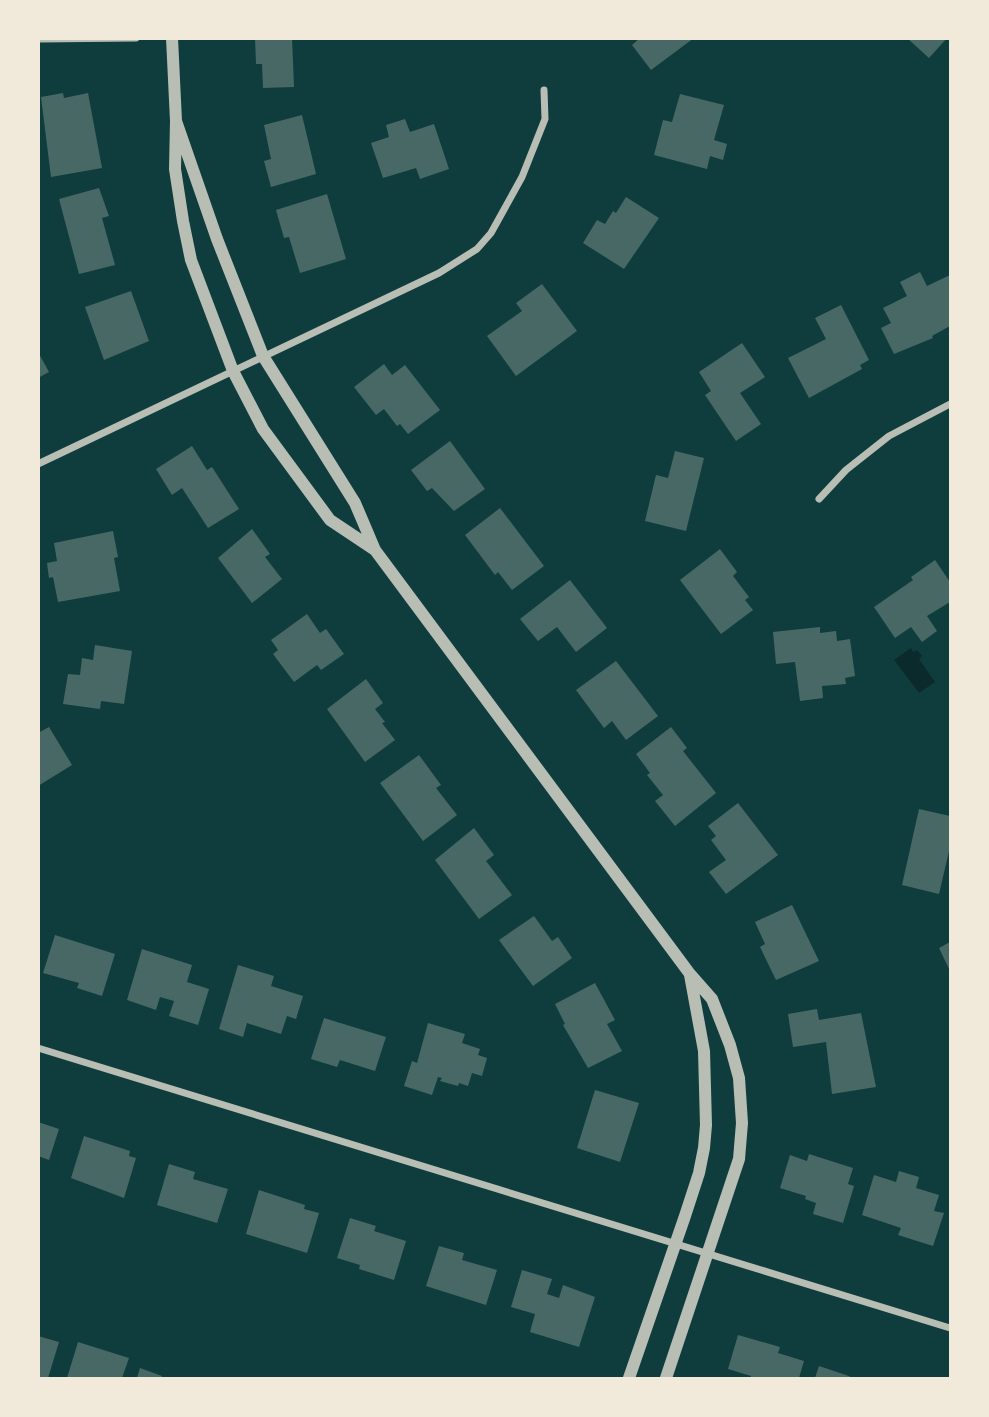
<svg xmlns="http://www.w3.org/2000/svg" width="989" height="1417" font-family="Signika,sans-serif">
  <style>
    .water { fill: #0a2a2b }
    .building { fill: #486865 }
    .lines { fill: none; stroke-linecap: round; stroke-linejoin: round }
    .minor { stroke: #b8beb3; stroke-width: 7 }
    .tertiary { stroke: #b8beb3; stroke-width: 12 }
  </style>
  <rect width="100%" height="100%" fill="#0f3d3e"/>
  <path class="water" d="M911 648 913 652 917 650 922 656 919 659 935 682 919 693 894 660Z"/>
  <path class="building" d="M255 38H292L294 87 263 88 262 64H256Z
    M640 38H694L651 70 632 45Z
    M907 38H947L929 58Z
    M63 93 64 98 88 93 102 168 51 177 41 97Z
    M680 94 724 105 714 140 727 144 723 160 710 156 707 169 654 155 663 120 672 122Z
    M302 115 316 174 271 187 264 161 271 159 264 125Z
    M405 119 410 132 434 124 449 169 420 179 416 168 383 178 371 143 389 137 386 125Z
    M99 188 109 216 102 218 115 265 79 274 59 199Z
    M327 194 346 259 300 273 289 237 284 238 276 210Z
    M626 197 659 218 624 269 583 243 597 220 605 224 613 211 616 213Z
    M920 272 927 286 950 275V326L932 336 933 338 894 354 881 328 891 323 883 308 907 296 900 282Z
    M542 284 577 331 516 376 487 336 522 311 516 303Z
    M131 291 149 341 104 360 85 307Z
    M841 305 869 360 860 365 862 369 809 398 788 358 826 339 815 318Z
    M742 343 765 377 740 393 761 424 736 441 705 395 711 391 699 372Z
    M38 352 49 372 38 378Z
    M384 364 392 375 405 365 440 410 408 434 400 424 397 426 384 409 376 415 354 387Z
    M450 441 485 489 454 511 432 488 427 491 411 470Z
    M192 446 207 470 212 467 239 509 208 528 182 488 172 495 156 469Z
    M675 451 704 458 686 531 645 521 656 475 668 478Z
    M500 508 544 566 512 590 498 572 495 575 465 535Z
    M252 529 270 554 265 557 282 579 252 603 218 558Z
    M113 531 118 557 114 558 120 591 58 602 53 577 49 578 47 563 57 561 54 543Z
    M720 549 737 572 733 576 749 597 745 600 753 610 721 634 680 580Z
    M935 560 950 582V602L927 616 937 631 922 642 911 627 895 638 874 607 913 580 911 577Z
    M570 580 607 628 576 652 557 627 538 641 520 619Z
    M307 614 320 633 326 629 344 654 321 670 317 665 294 682 273 654 278 650 271 640Z
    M820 627V633L836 631 837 641 850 639 855 676 845 678 846 684 822 686 823 698 800 701 795 662 776 664 773 632Z
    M95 645 132 651 124 704 101 701 100 709 63 704 68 674 80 675 82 658 93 660Z
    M616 661 658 716 626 740 612 721 604 728 576 690Z
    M366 679 383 703 375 709 385 722 382 723 395 740 365 762 327 709Z
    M49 727 72 765 38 786V733Z
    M671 727 687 748 683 751 716 793 675 826 655 801 663 795 647 775 650 773 636 754Z
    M419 755 441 785 436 788 457 815 423 841 380 783Z
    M738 803 778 855 726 894 709 872 726 860 711 840 716 836 708 826Z
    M919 809 950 816V847L939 894 902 885Z
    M474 828 494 855 486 861 512 895 479 919 435 860Z
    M792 905 819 961 776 980 760 947 765 944 755 922Z
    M534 916 552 941 558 937 572 958 533 986 499 940Z
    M55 935 115 954 102 996 77 988 79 983 43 973Z
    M950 942V971L939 948Z
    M142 949 192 965 187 982 209 989 198 1025 169 1016 174 1001 160 997 156 1010 127 1000Z
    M238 965 274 976 271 986 303 996 296 1019 287 1016 281 1034 247 1023 243 1037 219 1029Z
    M595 983 615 1020 607 1024 622 1051 588 1068 563 1025 565 1024 555 1004Z
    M817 1009 819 1020 861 1013 876 1087 832 1094 826 1042 793 1047 788 1014Z
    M324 1018 386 1037 375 1071 340 1060 337 1067 311 1059Z
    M428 1023 465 1034 462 1043 480 1049 478 1055 487 1058 482 1076 472 1073 468 1086 459 1083 458 1086 440 1081 442 1078 438 1077 432 1095 404 1086 412 1061 417 1063Z
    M595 1090 639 1103 620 1162 577 1148Z
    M38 1122 59 1129 49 1160 38 1156Z
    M84 1136 130 1151 129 1156 136 1158 124 1198 71 1178Z
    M809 1154 853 1168 848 1184 854 1186 843 1223 813 1214 816 1203 805 1199 806 1196 780 1188 790 1155 807 1161Z
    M169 1164 195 1172 193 1179 228 1189 217 1223 157 1205Z
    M899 1171 919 1177 916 1188 939 1195 934 1211 944 1213 933 1246 898 1235 901 1228 862 1215 874 1175 896 1182Z
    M259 1190 305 1205 304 1209 319 1213 307 1253 246 1234Z
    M350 1218 376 1226 374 1231 406 1241 394 1280 359 1269 360 1265 337 1258Z
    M439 1246 464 1253 462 1260 497 1270 486 1305 426 1286Z
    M522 1270 552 1279 547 1294 559 1298 563 1285 595 1297 579 1347 530 1332 535 1314 511 1307Z
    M738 1335 780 1347 778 1353 804 1361 799 1378H751V1376L728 1369Z
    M38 1336 59 1342 48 1378H38Z
    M78 1342 129 1358 122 1378H67Z
    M819 1366 846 1375 853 1378H815Z
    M140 1368 162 1376 161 1378H137Z"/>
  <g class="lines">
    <path class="minor" d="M38 39 136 38
      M38 464 439 273 477 249 491 233 522 177 545 119 544 90
      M819 499 846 470 889 436 950 404
      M38 1048 950 1328"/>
    <path class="tertiary" d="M172 38 176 121 175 169 183 221 191 260 233 371 263 429 330 520 375 550
      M176 121 217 239 263 356 355 503 375 550 690 974 712 999 730 1045 739 1078 742 1123 739 1159 666 1378
      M629 1378 685 1216 699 1173 704 1148 706 1125 704 1051 690 975"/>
  </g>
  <rect width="989" height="1417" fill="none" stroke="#f1e9da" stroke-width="80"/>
</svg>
